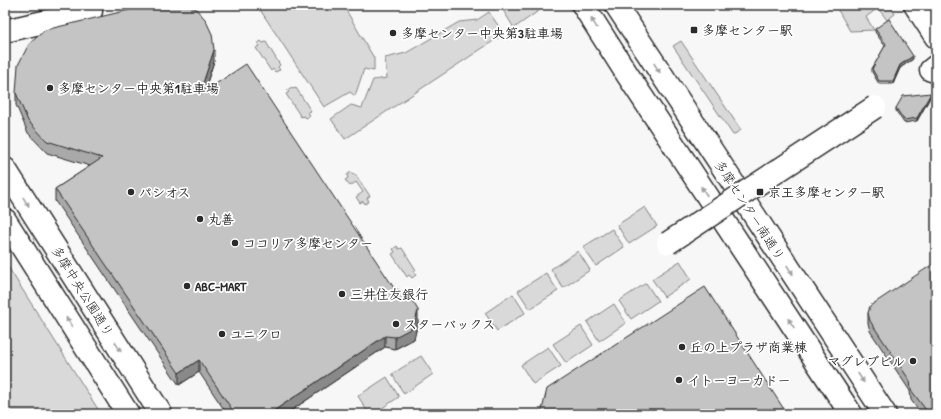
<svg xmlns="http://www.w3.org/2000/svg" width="941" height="419" font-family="'Patrick Hand','Klee One',sans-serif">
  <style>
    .green { fill: #d9d9d9; stroke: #828282 }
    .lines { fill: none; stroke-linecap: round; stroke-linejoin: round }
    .street-casing { stroke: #2b2b2b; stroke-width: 25 }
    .secondary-casing { stroke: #2b2b2b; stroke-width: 25 }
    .street { stroke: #fff; stroke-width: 22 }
    .secondary { stroke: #fff; stroke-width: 22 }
    .street-bridge-casing { stroke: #2b2b2b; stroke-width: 25; stroke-linecap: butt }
    .street-bridge { stroke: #fff; stroke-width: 22 }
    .wall { fill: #a9a9a9; stroke: #2b2b2b }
    .shaded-wall { fill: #898989; stroke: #2b2b2b }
    .building { fill: #c4c4c4; stroke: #2b2b2b }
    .oneway { fill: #a0a0a0 }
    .poi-dot { fill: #2b2b2b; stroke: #fff; stroke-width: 1.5 }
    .labels { text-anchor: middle; stroke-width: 3.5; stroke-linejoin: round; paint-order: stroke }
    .poi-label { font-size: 13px; font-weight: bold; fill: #2b2b2b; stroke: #fff; text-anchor: start }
    .street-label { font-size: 13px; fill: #2b2b2b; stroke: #fff }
  </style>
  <rect width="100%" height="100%" fill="#f7f7f7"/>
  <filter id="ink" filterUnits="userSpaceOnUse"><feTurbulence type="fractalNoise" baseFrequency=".025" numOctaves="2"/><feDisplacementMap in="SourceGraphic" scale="8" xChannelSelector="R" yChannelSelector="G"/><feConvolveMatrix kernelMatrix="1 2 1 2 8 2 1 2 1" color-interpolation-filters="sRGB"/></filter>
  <g filter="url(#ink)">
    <path class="green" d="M257 5H343L374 58V71L364 69 355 96 350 92 324 107Z
      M500 5H547L514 28Z
      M835 5H889L895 14 887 20 878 8 866 17 874 30 850 31Z
      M489 12 504 34 345 139 331 119 351 105 362 108 373 80 387 78 385 58 406 53 459 22 477 20Z
      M261 41 263 43 266 42 280 65 278 67 280 70 275 72 273 69 271 71 256 48 259 46 257 44Z
      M681 41 741 130 733 135 673 46Z
      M292 87 293 89 296 88 311 111 308 112 310 116 306 118 304 116 301 117 286 94 289 92 287 90Z
      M351 172 353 175 355 174 370 196 367 198 369 201 365 204 363 201 360 203 356 197 363 192 356 182 350 186 345 180 348 178 347 175Z
      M645 207 657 226 629 244 617 225Z
      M612 229 624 247 596 266 583 247Z
      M397 246 399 249 402 248 416 270 414 272 416 275 412 278 409 275 407 277 392 254 395 252 393 249Z
      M578 251 590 270 563 288 551 269Z
      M680 261 691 279 664 297 652 279Z
      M5 262 101 414H5Z
      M546 273 558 291 530 309 518 291Z
      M646 283 658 301 631 319 619 301Z
      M513 294 525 313 497 331 485 313Z
      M614 304 626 323 599 341 587 322Z
      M581 326 593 345 566 363 553 344Z
      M548 347 561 366 533 384 521 365Z
      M421 356 433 374 404 394 392 374Z
      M387 377 399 397 373 414H369L358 396Z"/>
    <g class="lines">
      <defs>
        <path id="street" d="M5 31 91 11
          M931 70 936 66"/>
        <path id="secondary" d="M583 5 627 74 851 414
          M616 5 885 414
          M915 5 936 37
          M5 169 161 414
          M5 220 128 414"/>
      </defs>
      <use href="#street" class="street-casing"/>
      <use href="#secondary" class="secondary-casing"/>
      <use href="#street" class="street"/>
      <use href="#secondary" class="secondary"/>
      <defs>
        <path id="street-bridge" d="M668 243 875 107"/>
      </defs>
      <use href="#street-bridge" class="street-bridge-casing"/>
      <use href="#street-bridge" class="street-bridge"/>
    </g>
    <path class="wall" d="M875 29 913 59 900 68 893 84H879L872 72V69L885 46 875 32Z
      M214 61 204 92 394 288 418 322 414 339 395 349 385 347 286 414H227L199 372 179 385 55 201V189L90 166 47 153 28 133 16 105V93Z
      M931 96 917 121 904 123 896 111V108Z
      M868 313 936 414H921L911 400 910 391 870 331 868 323Z"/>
    <path class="shaded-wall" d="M214 50V61L199 107V95Z
      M913 56V59L900 68 893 84V81L900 65Z
      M931 93V96L917 121V118Z
      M418 310V322L414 339 395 349V337Z
      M385 336V347L286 414H269Z
      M199 360V372L179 385V373Z"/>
    <path class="building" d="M150 5H186L195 8 205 19 212 34 214 50 199 95 246 64 394 288 408 294 418 310 414 327 395 337 385 336 269 414H235L199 360 179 373 55 189 102 158 47 141 28 121 16 93 18 65 29 44 45 30Z
      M889 19 913 56 900 65 893 81H879L872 69 886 44 875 29Z
      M931 93 917 118 904 120 896 108 903 96Z
      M936 262V414H929L911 390 910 381 870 321 868 313 870 306Z
      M705 287 787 414H541L547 389Z"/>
    <defs><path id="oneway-solid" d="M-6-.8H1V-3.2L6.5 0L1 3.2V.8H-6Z"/></defs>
    <g class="oneway">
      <use href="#oneway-solid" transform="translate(594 23) rotate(-122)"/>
      <use href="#oneway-solid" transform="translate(657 68) rotate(57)"/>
      <use href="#oneway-solid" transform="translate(704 191) rotate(-123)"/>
      <use href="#oneway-solid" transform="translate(26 202) rotate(58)"/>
      <use href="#oneway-solid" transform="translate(790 270) rotate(57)"/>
      <use href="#oneway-solid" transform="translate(69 322) rotate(-122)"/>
      <use href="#oneway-solid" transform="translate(791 323) rotate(-123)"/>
      <use href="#oneway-solid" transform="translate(118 347) rotate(58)"/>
      <use href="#oneway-solid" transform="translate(861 378) rotate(57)"/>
    </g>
  </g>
  <g class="poi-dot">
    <rect x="690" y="26" width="8" height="8" rx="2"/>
    <circle cx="393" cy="33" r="4"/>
    <circle cx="50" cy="88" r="4"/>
    <circle cx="131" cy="192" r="4"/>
    <rect x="756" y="188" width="8" height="8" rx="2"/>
    <circle cx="200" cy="219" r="4"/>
    <circle cx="235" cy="243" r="4"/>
    <circle cx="187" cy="286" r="4"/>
    <circle cx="342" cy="294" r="4"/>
    <circle cx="396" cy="324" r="4"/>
    <circle cx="222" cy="334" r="4"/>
    <circle cx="682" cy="347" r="4"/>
    <circle cx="913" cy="361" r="4"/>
    <circle cx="679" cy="380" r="4"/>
  </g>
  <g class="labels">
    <g class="poi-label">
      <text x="702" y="35">多摩センター駅</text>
      <text x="401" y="38">多摩センター中央第3駐車場</text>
      <text x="58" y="93">多摩センター中央第1駐車場</text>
      <text x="139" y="197">パシオス</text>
      <text x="768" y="197">京王多摩センター駅</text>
      <text x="208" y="224">丸善</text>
      <text x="243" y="248">ココリア多摩センター</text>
      <text x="195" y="291">ABC-MART</text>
      <text x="350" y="299">三井住友銀行</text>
      <text x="404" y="329">スターバックス</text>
      <text x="230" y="339">ユニクロ</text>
      <text x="690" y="352">丘の上プラザ商業棟</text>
      <text x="905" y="366" text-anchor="end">マグレブビル</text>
      <text x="687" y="385">イトーヨーカドー</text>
    </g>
    <g class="street-label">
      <text transform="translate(750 210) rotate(57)" y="5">多摩センター南通り</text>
      <text transform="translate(83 291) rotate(58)" y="5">多摩中央公園通り</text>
    </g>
  </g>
  <rect width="941" height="419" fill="none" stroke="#fff" stroke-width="20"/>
  <rect x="10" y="10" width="921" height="399" fill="none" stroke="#2b2b2b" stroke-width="1.5" filter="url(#ink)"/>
</svg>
